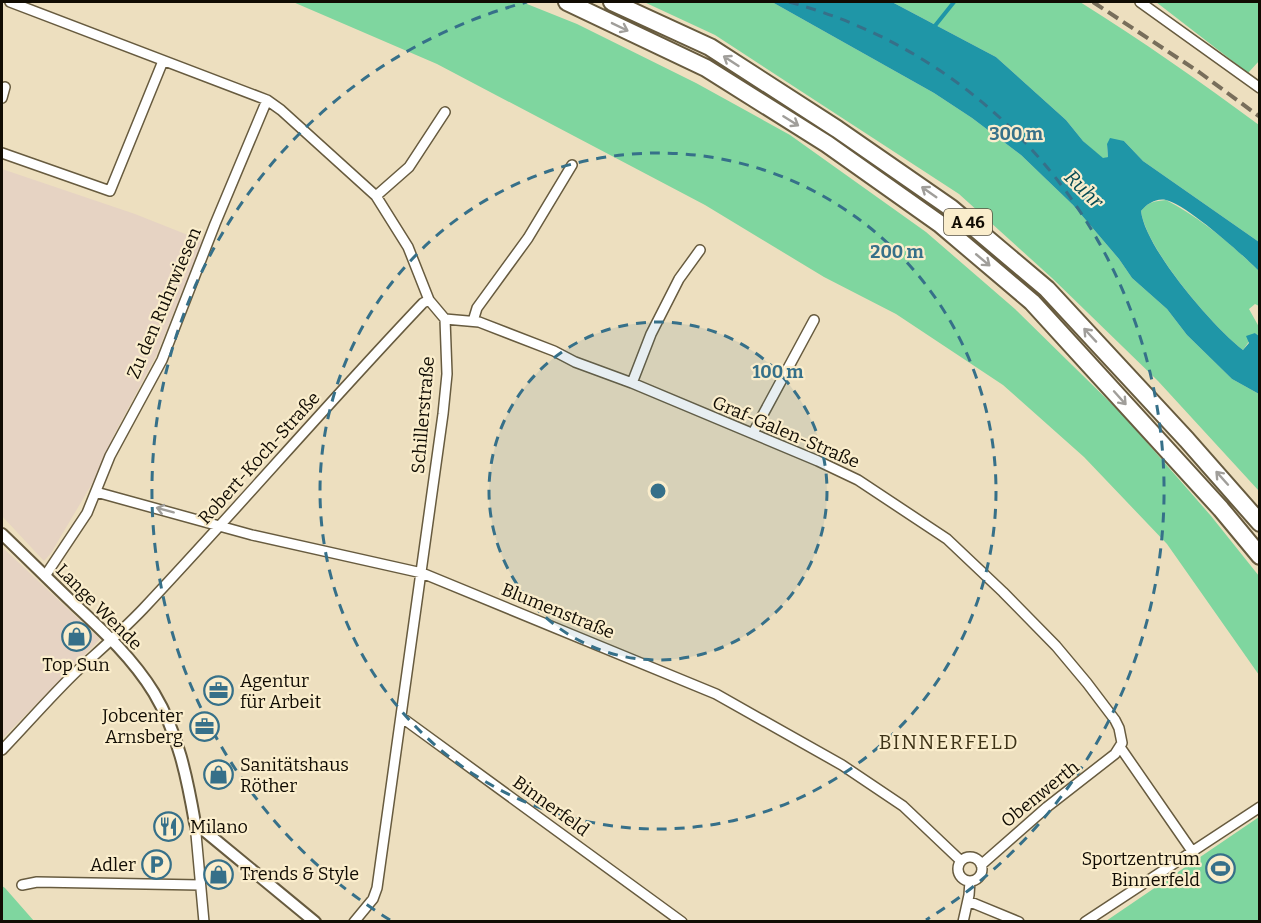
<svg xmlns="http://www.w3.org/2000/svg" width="1261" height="923" font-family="Bitter,serif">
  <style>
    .commercial { fill: #e6d3c3 }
    .green { fill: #7fd69f }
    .water { fill: #1f96a7 }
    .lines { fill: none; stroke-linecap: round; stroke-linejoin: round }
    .stream { stroke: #1f96a7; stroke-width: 4 }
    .minor-casing { stroke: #675b3f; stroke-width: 12 }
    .tertiary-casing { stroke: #675b3f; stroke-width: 14 }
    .motorway-casing { stroke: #675b3f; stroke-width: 20 }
    .minor { stroke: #fff; stroke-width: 9 }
    .tertiary { stroke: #fff; stroke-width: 10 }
    .motorway { stroke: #fff; stroke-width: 16 }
    .rail { stroke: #786e5b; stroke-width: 4; stroke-dasharray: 12 6; stroke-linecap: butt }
    .oneway { stroke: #a09e9a }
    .ring { fill: none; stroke: #367089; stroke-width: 3; stroke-dasharray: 10 8 }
    .labels { text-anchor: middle; stroke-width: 4.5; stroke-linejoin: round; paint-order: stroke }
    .shield { fill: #faedcc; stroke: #57503f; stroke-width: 1.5 }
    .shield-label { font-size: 16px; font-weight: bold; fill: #110c03 }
    .street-label { font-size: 18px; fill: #110c03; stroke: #faedcc }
    .poi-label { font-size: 18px; fill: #110c03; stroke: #faedcc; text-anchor: start }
    .water-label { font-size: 20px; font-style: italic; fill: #064a53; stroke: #faedcc }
    .neighbourhood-label { font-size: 20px; letter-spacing: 1.5px; fill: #3e3317; stroke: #faedcc }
    .centre { fill: #367089; stroke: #faedcc; stroke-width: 3 }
    .ring-label { font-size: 18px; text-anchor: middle; font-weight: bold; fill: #367089; stroke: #faedcc; stroke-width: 4.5; stroke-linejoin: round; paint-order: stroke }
  </style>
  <rect width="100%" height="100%" fill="#eddfbf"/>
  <path class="commercial" d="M2 169 135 214 203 241 156 356 114 435 93 482 51 553 44 561 2 516Z
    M2 547 100 639 2 739Z"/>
  <path class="green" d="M293 2H522L577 24 696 83 790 135 926 232 1015 309 1123 415 1211 516 1259 576V675L1167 544 1084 457 1003 385 896 314 824 277 705 205 437 64Z
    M644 2H772L934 93 972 118 1021 155 1073 205 1119 259 1132 278 1167 309 1187 335 1232 379 1259 394V491L1158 381 1052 278 959 194 715 35Z
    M892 2H1080C1141 40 1201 82 1259 125V242L1143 161 1124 141 1107 144 1108 157 1103 159 1083 141 1066 120 996 57Z
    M1156 2H1259V61L1248 73Z
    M1166 200C1201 218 1231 244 1259 271V306L1255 304 1249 309 1259 327V336L1255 333 1243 350C1213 327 1146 249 1141 211 1148 202 1155 201 1166 200Z
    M1259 817V921H1106Z
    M2 886 5 888 34 921H2Z"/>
  <path class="water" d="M772 2H892L996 57 1066 120 1083 141 1103 158 1108 157 1107 144 1110 138 1124 141 1143 161 1259 242V271C1243 255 1186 204 1166 200 1156 198 1147 204 1141 211 1145 248 1213 327 1243 350L1249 343 1246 336 1255 333 1259 336V394L1232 379 1187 335 1167 309 1132 278 1119 259 1073 205 1021 155 972 118 934 93Z"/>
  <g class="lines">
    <path class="stream" d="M934 27 954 2"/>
    <defs>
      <path id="minor" d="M10 2 267 100 281 110 376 196 408 247 429 300 445 319 447 374 443 414 377 888 373 899 354 922
        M1140 2 1260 88
        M2 98 5 87
        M2 153 110 191 163 61
        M376 196 409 167 445 112
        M445 319 479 322 554 351 575 362 632 383 818 461 858 480 947 539 1003 592 1056 646 1087 683 1115 720 1119 728 1122 743 1115 754 1047 807 981 865
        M473 321 477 308 528 238 572 165
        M632 383 651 334 679 279 700 250
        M753 433 814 320
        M96 492 252 535 422 573 716 694 842 765 903 806 961 861
        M45 576 87 513 110 456 162 360 215 224 267 100
        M401 717 682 922
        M1120 747 1192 851
        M2 750C27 724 51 696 77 671 100 650 122 631 143 609 238 508 328 403 423 303L429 300
        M195 823 204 922
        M958 869a12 12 0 1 1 24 0a12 12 0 1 1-24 0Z
        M22 885 37 882 200 885
        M968 901 1019 922
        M963 922 969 895 970 881
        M1085 922 1260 807"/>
      <path id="tertiary" d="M2 534C25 556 48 579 71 601 101 629 132 657 154 693 178 733 187 777 195 823L315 922"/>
      <path id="motorway" d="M567 2 706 68 827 144 940 224 1032 302 1221 509 1260 556
        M612 2 710 47 837 129 951 208 1047 289 1187 440 1260 523"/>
    </defs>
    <use href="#minor" class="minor-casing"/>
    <use href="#tertiary" class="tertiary-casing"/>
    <use href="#motorway" class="motorway-casing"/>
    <use href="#minor" class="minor"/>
    <use href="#tertiary" class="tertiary"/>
    <use href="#motorway" class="motorway"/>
    <path class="rail" d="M1093 2 1199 72 1260 117"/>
  </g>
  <defs><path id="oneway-shaft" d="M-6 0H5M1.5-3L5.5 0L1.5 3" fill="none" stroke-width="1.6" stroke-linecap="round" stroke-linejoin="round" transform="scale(1.5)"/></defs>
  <g class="oneway">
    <use href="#oneway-shaft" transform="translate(620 27) rotate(26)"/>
    <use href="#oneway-shaft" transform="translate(731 61) rotate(-147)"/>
    <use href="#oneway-shaft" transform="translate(791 121) rotate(32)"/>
    <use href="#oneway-shaft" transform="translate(929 192) rotate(-145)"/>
    <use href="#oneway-shaft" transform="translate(983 260) rotate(40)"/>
    <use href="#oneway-shaft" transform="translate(1090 335) rotate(-133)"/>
    <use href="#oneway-shaft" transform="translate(1120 398) rotate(48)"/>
    <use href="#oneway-shaft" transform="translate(1222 478) rotate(-132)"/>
    <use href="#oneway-shaft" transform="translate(165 510) rotate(-165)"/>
  </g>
  <circle cx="658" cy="491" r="169" fill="#367089" fill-opacity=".12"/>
  <g class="ring">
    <circle cx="658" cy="491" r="169"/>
    <circle cx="658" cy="491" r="338"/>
    <path d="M390 920A506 506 0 0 1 527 2M789 2A506 506 0 0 1 926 920"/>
  </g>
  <defs>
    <symbol id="shop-ring" viewBox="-11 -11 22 22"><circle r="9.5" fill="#faedcc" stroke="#367089" stroke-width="1.5"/><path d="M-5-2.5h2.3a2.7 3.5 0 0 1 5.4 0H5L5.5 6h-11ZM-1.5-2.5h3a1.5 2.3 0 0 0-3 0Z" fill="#367089"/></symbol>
    <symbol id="office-ring" viewBox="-11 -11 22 22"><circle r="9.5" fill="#faedcc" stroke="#367089" stroke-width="1.5"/><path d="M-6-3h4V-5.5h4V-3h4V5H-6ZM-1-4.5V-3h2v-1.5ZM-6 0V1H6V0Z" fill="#367089"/></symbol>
    <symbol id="restaurant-ring" viewBox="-11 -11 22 22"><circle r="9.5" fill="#faedcc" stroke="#367089" stroke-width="1.5"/><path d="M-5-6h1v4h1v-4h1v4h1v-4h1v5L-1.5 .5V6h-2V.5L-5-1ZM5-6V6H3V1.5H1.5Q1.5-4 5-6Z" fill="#367089"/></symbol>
    <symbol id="parking-ring" viewBox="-11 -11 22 22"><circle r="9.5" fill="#faedcc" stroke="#367089" stroke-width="1.5"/><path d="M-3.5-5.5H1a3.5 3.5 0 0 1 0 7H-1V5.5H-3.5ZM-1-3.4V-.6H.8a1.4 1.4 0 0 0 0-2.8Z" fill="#367089"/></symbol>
    <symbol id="stadium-ring" viewBox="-11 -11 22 22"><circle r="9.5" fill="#faedcc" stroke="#367089" stroke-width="1.5"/><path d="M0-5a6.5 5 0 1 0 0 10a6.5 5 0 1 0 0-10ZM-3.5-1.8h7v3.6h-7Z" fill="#367089"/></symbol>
  </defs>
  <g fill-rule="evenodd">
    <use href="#shop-ring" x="60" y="620" width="33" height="33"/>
    <use href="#office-ring" x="202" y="674" width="33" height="33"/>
    <use href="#office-ring" x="188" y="710" width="33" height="33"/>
    <use href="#shop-ring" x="202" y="758" width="33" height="33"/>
    <use href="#restaurant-ring" x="152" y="810" width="33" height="33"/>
    <use href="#parking-ring" x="140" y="848" width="33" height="33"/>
    <use href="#stadium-ring" x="1204" y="852" width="33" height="33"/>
    <use href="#shop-ring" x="202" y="858" width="33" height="33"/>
  </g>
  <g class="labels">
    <rect class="shield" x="944" y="209" width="48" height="26" rx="4.5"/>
    <g class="shield-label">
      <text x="968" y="228">A 46</text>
    </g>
    <g class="street-label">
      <text transform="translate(164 303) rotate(-67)" y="6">Zu den Ruhrwiesen</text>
      <text transform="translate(423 415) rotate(-85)" y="6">Schillerstraße</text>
      <text transform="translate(786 432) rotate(23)" y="6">Graf-Galen-Straße</text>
      <text transform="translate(259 458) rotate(-48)" y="6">Robert-Koch-Straße</text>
      <text transform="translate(99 607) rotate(45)" y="6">Lange Wende</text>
      <text transform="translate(558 611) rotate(22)" y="6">Blumenstraße</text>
      <text transform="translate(1040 794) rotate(-39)" y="6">Obenwerth</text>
      <text transform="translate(551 806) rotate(36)" y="6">Binnerfeld</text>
    </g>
    <g class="poi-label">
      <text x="76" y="671" text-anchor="middle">Top Sun</text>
      <text x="240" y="687">Agentur<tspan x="240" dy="21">für Arbeit</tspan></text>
      <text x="183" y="722" text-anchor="end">Jobcenter<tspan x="183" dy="21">Arnsberg</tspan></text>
      <text x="240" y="771">Sanitätshaus<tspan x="240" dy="21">Röther</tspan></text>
      <text x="190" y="833">Milano</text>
      <text x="1200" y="865" text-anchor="end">Sportzentrum<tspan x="1200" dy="21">Binnerfeld</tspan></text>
      <text x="136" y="871" text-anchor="end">Adler</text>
      <text x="240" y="880">Trends &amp; Style</text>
    </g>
    <g class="water-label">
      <text transform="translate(1084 189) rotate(44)" y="7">Ruhr</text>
    </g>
    <g class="neighbourhood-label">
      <text x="949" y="749">BINNERFELD</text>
    </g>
  </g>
  <circle cx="658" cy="491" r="9" class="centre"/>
  <g class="ring-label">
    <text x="1016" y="140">300 m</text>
    <text x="897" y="258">200 m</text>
    <text x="778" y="378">100 m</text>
  </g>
  <rect width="1261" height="923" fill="none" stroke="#110c03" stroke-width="6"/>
</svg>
